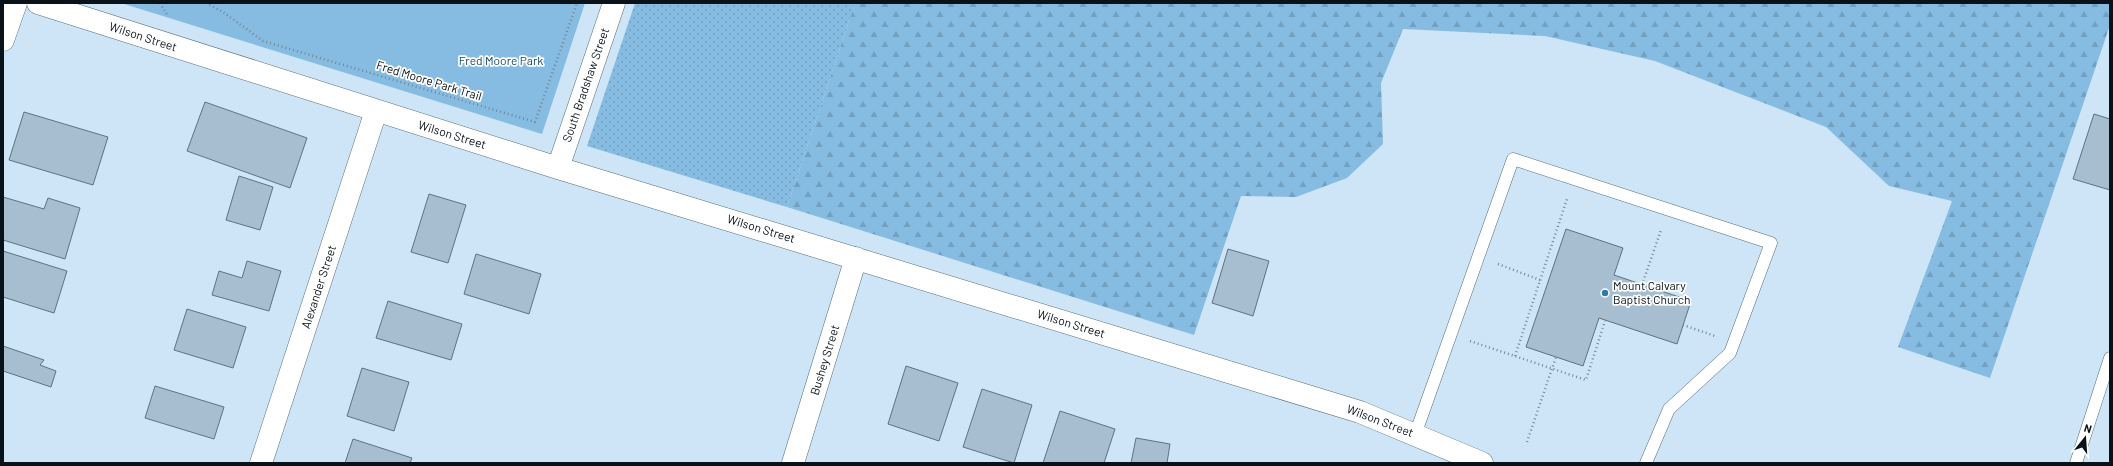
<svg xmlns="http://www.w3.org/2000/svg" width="2113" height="466" font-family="Barlow,sans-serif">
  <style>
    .grass { fill: url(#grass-dots) }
    .forest { fill: url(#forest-firs) }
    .park { fill: #86bbe2 }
    .building { fill: #a7bed0; stroke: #5d7382 }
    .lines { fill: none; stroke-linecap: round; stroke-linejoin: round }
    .service-casing { stroke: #586d7d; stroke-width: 13 }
    .minor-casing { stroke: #586d7d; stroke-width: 23 }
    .path { stroke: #768794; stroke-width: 2.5; stroke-dasharray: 1 3; stroke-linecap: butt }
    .service { stroke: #fff; stroke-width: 12 }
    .minor { stroke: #fff; stroke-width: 22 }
    .poi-dot { fill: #2b7aac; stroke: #fff; stroke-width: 1.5 }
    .labels { text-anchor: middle; stroke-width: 3.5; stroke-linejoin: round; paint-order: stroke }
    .street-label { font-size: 12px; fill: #091218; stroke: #fff }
    .park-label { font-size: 12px; fill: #134767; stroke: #fff }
    .poi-label { font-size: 12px; fill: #091218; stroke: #fff; text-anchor: start }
  </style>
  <defs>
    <pattern id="grass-dots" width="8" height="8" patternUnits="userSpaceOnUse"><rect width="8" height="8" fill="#86bbe2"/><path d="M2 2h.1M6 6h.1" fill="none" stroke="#72a0c1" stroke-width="1.8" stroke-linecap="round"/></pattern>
    <pattern id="forest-firs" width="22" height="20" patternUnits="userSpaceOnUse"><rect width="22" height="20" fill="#86bbe2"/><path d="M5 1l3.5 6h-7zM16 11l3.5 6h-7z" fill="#72a0c1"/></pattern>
  </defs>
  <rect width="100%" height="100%" fill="#cde5f7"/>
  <path class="grass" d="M635 3H855L787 207 587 146Z"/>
  <path class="forest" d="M855 3H2110V25L1990 378 1898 347 1952 201 1889 186 1826 127 1655 61 1545 36 1403 29 1381 83 1383 144 1347 178 1296 197 1241 196 1194 335 787 207Z"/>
  <path class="park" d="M121 3H585L542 134Z"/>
  <path class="building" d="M205 102 307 138 290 188 187 151Z
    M24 112 108 137 93 185 9 160Z
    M2094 114 2110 119V190L2073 179Z
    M239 176 273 187 260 230 226 220Z
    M429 194 466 205 448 263 411 252Z
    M3 197 44 209 48 198 80 208 65 259 3 240Z
    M1566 229 1623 248 1614 275 1691 301 1677 344 1599 318 1583 366 1526 347Z
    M1228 249 1269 261 1253 316 1212 303Z
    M3 251 67 271 54 313 3 297Z
    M476 254 541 274 529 314 464 294Z
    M247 261 281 271 269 311 212 295 219 271 242 278Z
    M388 301 462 324 451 360 376 338Z
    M187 309 246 327 233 368 174 350Z
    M3 346 44 360 40 365 56 371 51 387 3 371Z
    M906 366 958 383 939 441 888 424Z
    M362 368 409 382 394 431 347 416Z
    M155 386 224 407 214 439 145 418Z
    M982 389 1032 405 1014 463 963 447Z
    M1060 411 1115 429 1104 463H1043Z
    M1136 438 1170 444 1167 463H1131Z
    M353 439 412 458 410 463H345Z"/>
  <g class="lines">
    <defs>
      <path id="service" d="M1415 435 1513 159 1771 243 1730 353 1669 409 1646 463
        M2076 463 2110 358"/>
      <path id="minor" d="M38 3 558 168 1360 412 1482 463
        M3 40 16 3
        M558 168 614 3
        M261 463 376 111
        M793 463 856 258"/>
    </defs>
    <use href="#service" class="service-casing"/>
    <use href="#minor" class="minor-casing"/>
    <path class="path" d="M160 3 168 16
      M206 3 223 12 263 41 535 122 577 3
      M1498 264 1540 280
      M1642 285 1661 230
      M1683 325 1715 336
      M1470 341 1586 380 1605 321
      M1515 356 1567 199
      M1527 442 1556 357"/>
    <use href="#service" class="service"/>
    <use href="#minor" class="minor"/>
  </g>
  <circle class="poi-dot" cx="1605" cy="293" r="4"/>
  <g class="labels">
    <g class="street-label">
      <text transform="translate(143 37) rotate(18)" y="4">Wilson Street</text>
      <text transform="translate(429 81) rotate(17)" y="4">Fred Moore Park Trail</text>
      <text transform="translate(586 85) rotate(-71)" y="4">South Bradshaw Street</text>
      <text transform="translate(452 135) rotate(17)" y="4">Wilson Street</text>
      <text transform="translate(761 229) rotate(17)" y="4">Wilson Street</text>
      <text transform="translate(319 287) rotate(-72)" y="4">Alexander Street</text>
      <text transform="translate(1071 324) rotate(17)" y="4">Wilson Street</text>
      <text transform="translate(825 360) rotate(-73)" y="4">Bushey Street</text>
      <text transform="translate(1380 421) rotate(21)" y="4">Wilson Street</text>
    </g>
    <g class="park-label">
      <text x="501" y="65">Fred Moore Park</text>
    </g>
    <g class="poi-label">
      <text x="1613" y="290">Mount Calvary<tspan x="1613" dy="14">Baptist Church</tspan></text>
    </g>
  </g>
  <rect width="2113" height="466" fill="none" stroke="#091218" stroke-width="8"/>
  <g transform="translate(2085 438) rotate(17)" stroke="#ffffff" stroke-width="3" paint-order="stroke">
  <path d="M0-3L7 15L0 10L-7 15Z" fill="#091218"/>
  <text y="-6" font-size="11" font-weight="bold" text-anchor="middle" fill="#091218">N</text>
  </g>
</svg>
